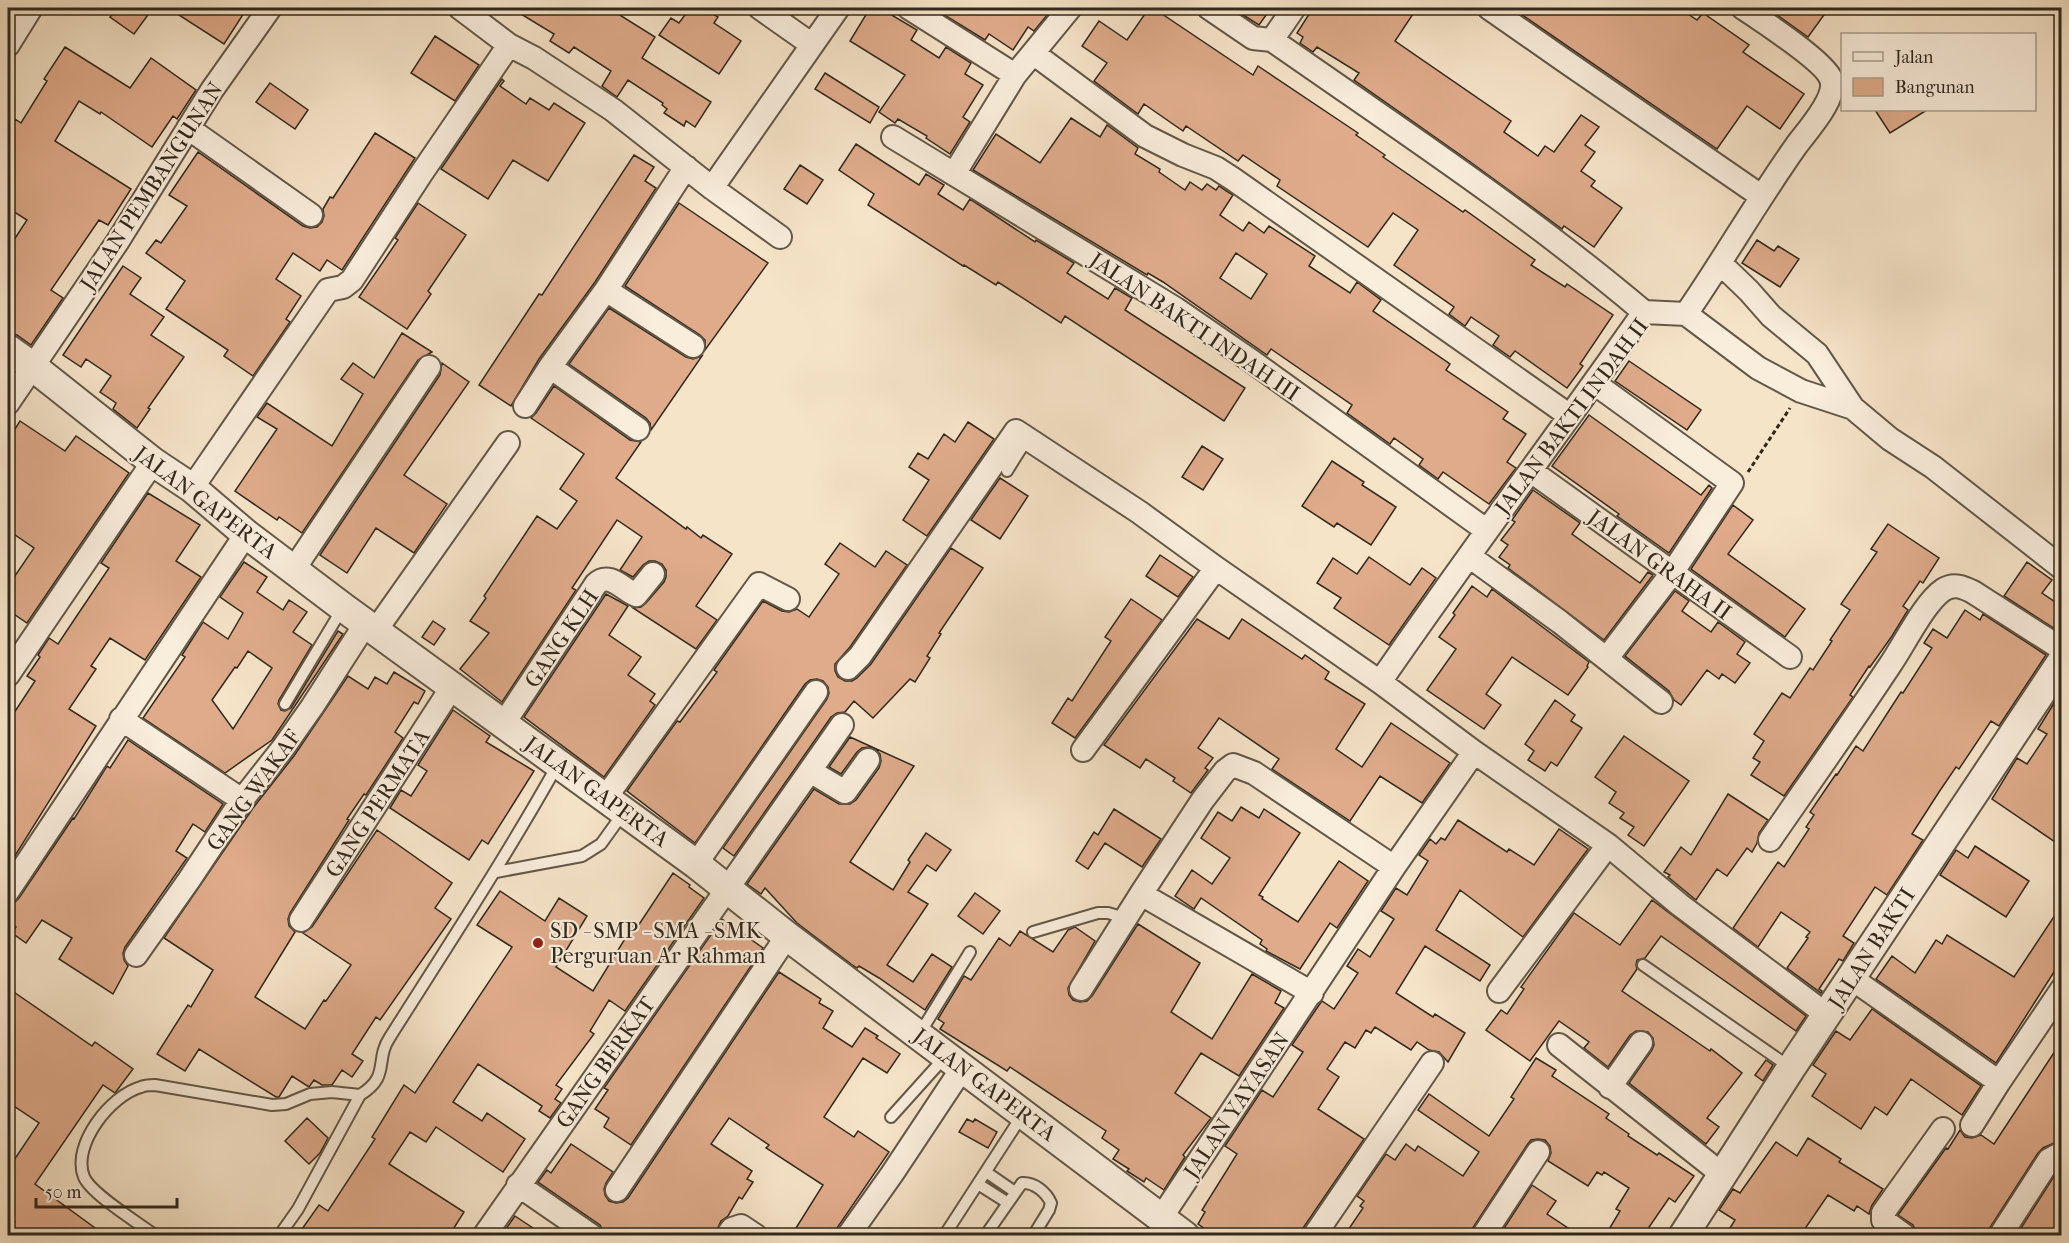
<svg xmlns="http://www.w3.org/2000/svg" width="2069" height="1243" font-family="'IM FELL French Canon',serif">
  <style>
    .building { fill: #dfab8b; stroke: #30281c; stroke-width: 1.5; fill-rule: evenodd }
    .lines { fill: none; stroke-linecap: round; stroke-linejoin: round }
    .service-casing { stroke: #625747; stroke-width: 14 }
    .minor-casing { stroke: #625747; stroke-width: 26 }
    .tertiary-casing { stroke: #625747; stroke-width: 32 }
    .path { stroke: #30281c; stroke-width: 3; stroke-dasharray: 4.5 3; stroke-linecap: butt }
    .service { stroke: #f9eddc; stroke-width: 10 }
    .minor { stroke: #f9eddc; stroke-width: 22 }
    .tertiary { stroke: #f9eddc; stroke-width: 28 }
    .poi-dot { fill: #8f2418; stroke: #f9eddc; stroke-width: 2 }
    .labels { text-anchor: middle; stroke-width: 4.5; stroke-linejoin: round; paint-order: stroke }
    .street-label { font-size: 22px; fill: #30281c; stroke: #f9eddc }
    .poi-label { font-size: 22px; fill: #30281c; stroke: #f9eddc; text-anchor: start }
  </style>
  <rect width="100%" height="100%" fill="#f6e4c9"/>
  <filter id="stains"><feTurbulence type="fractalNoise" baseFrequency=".00333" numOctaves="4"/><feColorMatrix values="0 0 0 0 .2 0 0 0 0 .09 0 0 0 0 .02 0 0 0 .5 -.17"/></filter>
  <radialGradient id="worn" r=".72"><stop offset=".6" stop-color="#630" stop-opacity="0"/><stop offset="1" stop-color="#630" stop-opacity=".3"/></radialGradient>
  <path class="building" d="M118 8H153L134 34 110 17Z
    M168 8H236L244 13 224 44Z
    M511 8H618L615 12 655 37 642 58 711 102 695 127 686 121 684 126 664 113 667 109 662 105 663 103 628 80 617 97 602 86 611 71 574 47 569 53 550 41 554 34Z
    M690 8H703L718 17 714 23 741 41 719 74 659 35 671 18 679 23Z
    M870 8H880L917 30 911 40 939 58 946 47 971 63 965 74 983 85 963 117 970 122 950 154 926 138 927 136 898 119 895 123 879 112 905 75 850 41Z
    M933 8H1053L1034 31 1028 27 1013 50 989 34 985 40Z
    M1149 8H1153L1253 75 1258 66 1358 133 1356 135 1385 155 1383 157 1463 212 1465 210 1535 260 1531 265 1565 287 1567 284 1613 315 1580 364 1583 366 1567 388 1515 351 1510 357 1493 345 1499 336 1471 317 1465 326 1449 314 1454 307 1394 265 1418 230 1393 213 1368 247 1277 186 1280 180 1243 155 1238 161 1186 126 1183 131 1144 104 1138 114 1094 81 1107 63 1082 46 1099 21 1127 40Z
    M1232 8H1271L1259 25Z
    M1313 8H1417L1395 41 1511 121 1504 132 1538 156 1545 146 1554 152 1581 115 1599 127 1585 145 1595 152 1581 171 1595 181 1591 186 1622 208 1594 247 1564 226 1562 229 1469 161 1354 80 1359 73 1317 47 1313 52 1300 43 1303 37 1297 33Z
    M1512 8H1679L1697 20 1703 13 1749 45 1743 52 1804 94 1780 129 1747 106 1717 149Z
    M1767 8H1829L1808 37Z
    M435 36 479 65 455 101 411 73Z
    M65 47 130 88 151 58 196 90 177 119 173 116 152 147 101 112 100 114 79 101 55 141 131 189 108 225 99 220 51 290 63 298 31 345 17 335 8 333V249L27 220 8 208V131L15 119 21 123 47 81 44 79Z
    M825 73 879 107 870 123 815 89Z
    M502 79 504 81 500 86 526 104 530 98 549 110 554 103 585 123 548 181 513 160 488 199 441 169Z
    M270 83 308 110 295 129 256 102Z
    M1875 110H1927L1890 133Z
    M1071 118 1100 137 1107 125 1138 148 1135 154 1160 169 1159 172 1185 190 1190 182 1202 190 1207 184 1216 190 1219 186 1225 190 1233 195 1220 215 1243 231 1249 222 1264 233 1269 226 1315 256 1309 266 1350 293 1357 282 1381 300 1373 311 1450 364 1446 370 1508 412 1503 419 1526 434 1507 462 1516 468 1489 504 1443 472 1438 479 1419 465 1423 459 1394 438 1390 444 1347 413 1352 405 1271 349 1267 355 1163 282 1148 273 1147 275 973 170 996 134 1040 163ZM1236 253 1267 274 1251 299 1220 278Z
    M375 133 415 158 342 270 327 260 320 271 293 253 276 279 301 296 286 319 290 322 253 376 224 356 228 350 166 309 185 281 146 253 156 240 161 243 187 206 169 195 198 152 303 226 310 228 317 227 322 222 324 216 323 209 330 197 333 198Z
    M856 144 919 185 926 174 944 185 938 194 963 210 970 199 1035 242 1036 240 1074 263 1067 273 1108 299 1115 288 1132 298 1125 310 1245 388 1224 421 1065 316 1061 323 998 282 996 285 964 265 963 266 868 205 874 194 839 170Z
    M634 155 654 167 645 181 656 188 595 282 539 359 511 406 479 385 539 294 542 295Z
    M800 165 823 180 807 204 784 189Z
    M418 203 466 235 428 291 431 294 407 329 359 297 398 240 395 238Z
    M679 203 768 263 705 350V340L700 335 625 286Z
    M1757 240 1774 251 1778 246 1799 259 1780 287 1742 263Z
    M123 266 141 278 130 294 164 317 151 335 184 357 148 408 150 409 137 428 113 409 116 403 100 392 111 376 86 359 81 367 63 355Z
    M609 308 686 357 693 359 702 356 651 430 650 423 646 418 569 364Z
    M402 333 432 352 418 360 302 533 279 517 277 520 235 491 277 429 257 417 267 403 332 446 363 394 341 379 353 363 374 378Z
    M1629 361 1701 410 1687 430 1615 381Z
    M442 363 469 382 404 475 447 504 414 553 376 528 347 573 320 555 440 375Z
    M554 386 630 440 641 442 616 478 686 529 687 527 701 538 703 535 732 554 696 606 717 620 696 649 633 608 641 607 646 603 664 582 666 577V570L662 564 655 561H649L643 565 633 577 620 570 642 537 617 520 572 588 576 590 502 702 460 669 489 633 470 621 486 598 484 596 537 516 557 529 577 501 560 489 584 454 531 418 536 413Z
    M1589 415 1701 495 1709 485 1712 488 1669 553 1617 516 1619 514 1552 466Z
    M20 421 65 451 76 436 129 473 27 623 8 610V586L34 548 8 530V440Z
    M968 422 994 439 927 536 903 520 929 480 909 467 918 453 928 459 944 434 955 442Z
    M1202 446 1223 459 1203 490 1182 477Z
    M1332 461 1364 482 1362 485 1396 507 1371 545 1337 523 1334 527 1302 506Z
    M1000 478 1028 496 1000 539 971 520Z
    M1533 490 1580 523 1572 534 1640 583 1648 572 1653 575 1604 640 1508 568 1510 565 1499 557 1508 545 1501 540 1515 522 1512 520Z
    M148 493 200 525 176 561 201 577 145 660 110 638 91 666 96 669 69 709 96 726 8 867V722L35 681 27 676 40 657 38 655 49 638 58 644 76 617 109 568 101 563Z
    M1733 505 1753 520 1728 554 1805 609 1785 637 1691 569Z
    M1888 524 1939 558 1923 583 1920 581 1903 606 1908 610 1892 636 1870 667 1869 666 1850 695 1853 697 1784 796 1751 775 1760 762 1753 758 1764 741 1754 734 1782 693 1790 698 1810 668 1813 670 1832 641 1830 640 1850 610 1841 604 1877 552 1871 549Z
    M840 543 875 567 886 551 907 565 850 647 835 664V671L838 677 845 681H852L857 678 871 664 951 548 983 568 939 633 941 634 927 656 930 658 915 682 910 679 873 718 854 701 845 712 837 713 831 717 734 856 723 848 827 699 829 693 828 687 823 681 817 679 810 680 805 684 695 843 627 791 677 721 680 722 717 672 714 670 763 601 782 611 789 612 797 609 809 617 839 574 825 564Z
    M1160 555 1193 577 1178 597 1146 576Z
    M1369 557 1410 585 1422 568 1436 578 1389 645 1334 608 1341 598 1317 583 1333 558 1357 574Z
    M244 562 267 577 257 592 283 610 289 600 307 612 293 632 312 645 279 700 278 704 281 710 285 711 291 708 338 631 343 634 272 740 225 773 143 718 185 657 182 655 203 622 228 639 243 613 220 597ZM248 651 272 668 233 729 212 700 235 667 237 668Z
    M2027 562 2052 580 2042 593 2061 606V633L2004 596Z
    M1472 586 1487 597 1492 589 1589 662 1587 666 1588 667 1568 695 1512 657 1486 694 1501 705 1484 729 1427 690 1456 649 1439 637 1455 615 1453 613Z
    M1675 591 1689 601 1682 611 1711 632 1718 622 1745 642 1737 654 1750 663 1735 683 1722 674 1719 679 1707 670 1681 705 1674 700 1669 691 1625 656Z
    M606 594 628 606 609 635 641 657 628 675 655 694 650 701 655 705 604 777 524 717Z
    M1131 599 1162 620 1075 738 1052 723 1068 698 1072 701 1111 641 1105 637Z
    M1965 610 1980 620 1983 614 2046 655 1999 726 1991 721 1959 769 1956 767 1939 792 1912 834 1923 840 1887 895 1875 887 1843 936 1854 943 1843 961 1839 959 1819 989 1822 991 1821 993 1787 968 1808 938 1806 937 1810 932 1781 912 1758 947 1733 928 1778 862 1784 867 1809 829 1806 827 1814 815 1810 812 1836 774 1837 775 1856 746 1863 751 1901 692 1903 693 1932 648 1924 643 1933 629 1947 638Z
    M1197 619 1229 639 1242 619 1302 659 1305 655 1329 672 1325 679 1365 704 1336 749 1362 767 1391 723 1450 763 1422 803 1380 776 1350 821 1272 769 1279 759 1219 718 1198 748 1213 758 1205 768 1208 770 1191 793 1173 781 1175 778 1146 759 1140 768 1104 745Z
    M433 621 445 629 434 645 422 637Z
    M394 672 425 691 418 704 414 702 395 732 403 738 366 795 364 794 347 819 349 820 290 913 288 919 289 926 295 932 255 997 305 1029 324 1000 326 1001 351 965 303 933 312 927 377 830 452 883 435 908 451 919 380 1020 376 1017 352 1054 363 1061 352 1077 342 1070 332 1085H322L314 1080 309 1087 292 1076 279 1097H276L199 1049 185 1071 157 1054 188 1005 191 1007 213 970 164 938 253 808 294 756 348 676 368 689 375 677 387 684Z
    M2061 692V846L1992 799 2017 758 2027 764 2047 734 2038 729Z
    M1555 700 1575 715 1571 721 1582 728 1557 766 1551 762 1545 771 1528 760 1534 751 1525 744Z
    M453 710 490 736 486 742 534 771 488 844 482 840 469 860 390 808 401 790 411 796 427 771 418 765Z
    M1624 736 1689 781 1644 846 1628 835 1634 827 1620 818 1624 813 1609 803 1616 792 1595 777Z
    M850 737 914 766 850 862 893 890 910 862 908 860 926 833 951 850 936 871 927 865 908 892 928 904 887 965 913 982 932 954 952 967 925 1010 879 978 859 966 857 968 851 964 797 923 765 888 761 894 747 884 814 789 839 804H850L856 800 879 768 881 761 880 754 875 749 869 747 862 748 857 752 841 774 829 767Z
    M128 740 223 804 205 832 193 824 176 851 187 858 125 947 123 953 124 960 128 966 113 994 59 959 72 938 42 920 26 943 12 933 16 927 8 922V904L14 903 19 898 73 818 74 819 107 766 110 768Z
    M1728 794 1768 820 1759 833 1757 843 1752 852 1747 848 1727 876 1717 869 1696 900 1668 877 1670 875 1664 872 1681 847 1691 855Z
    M1241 807 1259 818 1264 809 1300 833 1259 895 1263 897 1262 899 1298 922 1339 861 1368 881 1337 928 1330 923 1300 969 1266 951 1267 949 1260 944 1262 940 1201 898 1194 909 1175 896 1192 870 1212 884 1230 858 1201 838 1218 812 1232 821Z
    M1114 809 1161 839 1142 867 1105 843 1088 869 1076 861 1094 832 1098 835Z
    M1458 820 1507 852 1509 849 1534 865 1559 829 1588 849 1523 937 1460 890 1436 930 1490 965 1480 981 1425 946 1396 993 1433 1017 1435 1014 1465 1033 1448 1062 1439 1052 1429 1050 1417 1042 1411 1050 1375 1027 1371 1033 1366 1030 1355 1048 1345 1042 1327 1069 1339 1077 1318 1109 1364 1139 1303 1228 1301 1236H1215L1198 1224 1205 1212 1202 1210 1237 1154 1225 1146 1262 1090 1273 1097 1303 1052 1292 1045 1319 1005 1322 1001 1334 1009 1358 973 1347 966 1358 949 1370 957 1394 919 1381 911 1396 888 1407 895 1428 861 1419 855 1430 839 1436 844 1441 838 1445 840Z
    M1975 846 2029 881 2006 917 1940 875 1956 850 1968 858Z
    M673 873 690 885 689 887 704 898 625 1011 609 1000 590 1031 594 1034 556 1085 562 1089 555 1099 561 1103 550 1118 539 1111 542 1106 478 1064 453 1102 482 1121 487 1113 525 1139 503 1172 436 1127 426 1142 410 1132 389 1164 464 1212 449 1236H297L319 1205 328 1211 375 1139 372 1137 404 1085 415 1093 512 947 477 925 500 891 545 921 559 898 587 916 556 967 593 991 634 924 638 926Z
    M975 893 1000 911 983 934 958 916Z
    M1652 900 1806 1016 1796 1031 1661 936 1645 958 1637 960 1636 965 1637 969 1622 991 1710 1051 1711 1049 1742 1073 1707 1118 1719 1127 1706 1144 1629 1083 1652 1050 1654 1045 1653 1038 1648 1032 1636 1031 1630 1035 1608 1067 1584 1048 1589 1042 1559 1021 1530 1061 1486 1030 1501 1010 1507 1014 1524 989 1521 987 1574 913 1620 945Z
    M2061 906V961L1996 1063 1876 979 1892 956 1915 973 1936 940 1942 944 1947 935 2014 977Z
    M722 919 763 948 631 1145 604 1127 609 1118 595 1109 608 1090 604 1088Z
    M1138 924 1200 963 1171 1012 1212 1039 1252 974 1281 991 1275 1003 1284 1008 1239 1076 1201 1053 1175 1093 1211 1118 1183 1155 1185 1157 1164 1190 1146 1178 1144 1182 1127 1171 1129 1169 1113 1159 1119 1150 1102 1138 1106 1131 1010 1067 1007 1071 940 1029 944 1023 938 1019 964 976 971 980 999 938 1010 946 1020 931 1053 952 1068 930 1075 927 1095 941 1068 988 1069 995 1073 1000 1080 1002 1087 1001 1092 996Z
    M779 972 821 999 819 1003 833 1011 823 1028 852 1047 865 1028 878 1036 876 1038 900 1054 887 1073 863 1058 824 1117 854 1137 858 1131 889 1152 837 1228 835 1236H791L823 1185 766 1148 769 1145 729 1118 711 1144 752 1171 747 1179 753 1182 742 1199 739 1197 728 1216 721 1221 714 1236H606L600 1225 538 1182 547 1170 551 1173 571 1144 613 1172 606 1183 604 1189 605 1195 609 1201 616 1203 623 1202 628 1198Z
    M8 988 92 1046 95 1042 133 1069 115 1093 103 1085 35 1184 106 1236H8L15 1222 8 1217V1169L39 1123 8 1102Z
    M1872 1009 1981 1086 1962 1115 1911 1079 1887 1115 1875 1107 1861 1129 1812 1096 1826 1074 1813 1065 1836 1031 1850 1040Z
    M2061 1042V1140L2043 1148 2038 1153 1989 1229 1987 1236H1918L1913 1225 1898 1215 1946 1148 1948 1149 1960 1130 1965 1137 1972 1138 1981 1135 1994 1144Z
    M1536 1058 1556 1070 1552 1076 1609 1114 1606 1118 1629 1134 1628 1136 1657 1155 1659 1153 1694 1176 1675 1202 1669 1198 1643 1236H1605L1620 1211 1616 1209 1629 1188 1604 1172 1602 1175 1597 1172 1588 1186 1548 1161 1551 1153 1550 1146 1545 1140 1538 1139 1531 1140 1527 1145 1472 1229 1470 1236H1344L1363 1208 1360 1206 1364 1201 1357 1196 1386 1154 1395 1160 1406 1144 1415 1151 1418 1146 1463 1176 1479 1152 1418 1110 1429 1094 1489 1136 1514 1099 1511 1097Z
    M1766 1060 1773 1065 1763 1081 1755 1075Z
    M307 1118 328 1138 320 1153 309 1164 285 1141Z
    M967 1119 973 1122 975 1119 997 1132 988 1148 959 1132Z
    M1808 1138 1841 1159 1839 1162 1883 1189 1872 1205 1869 1214 1857 1206 1854 1211 1828 1195 1800 1236H1725L1735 1220 1719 1210 1733 1189 1740 1193 1776 1142 1797 1156Z
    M2061 1169V1236H2016L2058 1170Z
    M1532 1185 1556 1201 1547 1214 1580 1236H1499Z
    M515 1216 545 1236H501Z"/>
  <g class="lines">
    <defs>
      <path id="service" d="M1007 471 1027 439
        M285 704 342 609
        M496 872 582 856 601 844 624 812
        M1033 932 1098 913H1108L1125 918
        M1643 965 1791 1068
        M920 1033 970 952
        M891 1117 945 1057
        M986 1172 1015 1192
        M978 1184 1008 1203 985 1236
        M1008 1203 1022 1183C1034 1182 1046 1192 1051 1203L1049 1210 1033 1236
        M156 1236C140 1224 91 1194 84 1177 71 1145 111 1095 141 1087 145 1085 151 1085 155 1085L272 1105 286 1104 310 1094 332 1092 360 1095
        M279 1236 298 1209 360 1095C391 1076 374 1061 390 1037 447 947 506 857 558 764
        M944 1236 1023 1114"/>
      <path id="minor" d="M460 8 509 45 534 58 613 110 712 188 780 237
        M760 8 811 44
        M909 8 1015 75
        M1209 8 1253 38 1272 40C1398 128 1527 213 1644 312
        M1489 8 1562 59 1761 196
        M1272 40 1294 8
        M8 45 31 8
        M1033 53 1145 136 1183 155 1216 168 1233 179 1570 416
        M188 128 311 215
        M893 137 1176 309 1253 362 1486 530
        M954 174 1015 75 1070 8
        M712 188 838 8
        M1721 264 1749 291 1771 316 1817 354 1853 408
        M606 290 693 346
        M1644 312 1686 314
        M1686 314 1758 368 1801 391 1853 408 1890 439 1933 467 2062 568
        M1686 314C1724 259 1757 201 1796 146 1806 132 1838 98 1831 79 1825 62 1761 20 1743 8
        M550 367 638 429
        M1594 383 1732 483 1672 573 1607 658
        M8 403 118 241 212 90 270 8
        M525 406 550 367 606 290 686 167
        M1531 471 1790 657
        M192 488 328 290 343 287 352 280 421 174 509 45
        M1469 556 1560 622 1661 702
        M294 569 429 367
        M376 630 508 443
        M848 668 860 656 1016 431 1139 512 1216 568 1380 682 1474 752 1608 845 1680 905 1827 1015
        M8 675 153 462
        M1380 682C1466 557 1557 436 1644 312
        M121 719 242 800
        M504 723 596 584C610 571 623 590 636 595L653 574
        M1083 750 1216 568
        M810 771 845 792 868 760
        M606 797 759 584 788 599
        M1770 840C1810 782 1851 724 1890 665 1904 645 1924 603 1943 590 1954 583 1963 587 1973 592L2062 649
        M696 864 816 692
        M8 891 246 534
        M301 920 452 687
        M136 955 189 880 242 800 283 748 312 707 366 623
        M1851 978 1999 1082 2062 989
        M1081 989 1141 894
        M1499 991 1608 845
        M1312 993 1141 894 1202 801 1225 771 1233 765 1254 773 1394 867
        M1559 1045 1723 1175
        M1610 1087 1641 1043
        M1972 1125 1999 1082
        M518 1185 592 1236
        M617 1190 787 936
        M1161 1218 1394 867 1474 752
        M484 1236 842 725
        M727 1236 732 1229 741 1226 756 1236
        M848 1236 892 1174 963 1067
        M1314 1236 1432 1063
        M1483 1236 1538 1152
        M1905 1236 1883 1220V1213L1943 1129
        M2000 1236 2049 1160 2062 1153"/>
      <path id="tertiary" d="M8 349 32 366 153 462 192 488 246 534 344 608 696 864 787 936 1185 1236
        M1683 1236 1791 1068 2062 661"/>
    </defs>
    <use href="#service" class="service-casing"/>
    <use href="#minor" class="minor-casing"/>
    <use href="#tertiary" class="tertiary-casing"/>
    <path class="path" d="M1748 472 1790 408"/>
    <use href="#service" class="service"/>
    <use href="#minor" class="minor"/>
    <use href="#tertiary" class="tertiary"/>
  </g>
  <circle class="poi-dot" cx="538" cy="943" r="6"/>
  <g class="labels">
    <g class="street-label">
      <text transform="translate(151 186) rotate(-57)" y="8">JALAN PEMBANGUNAN</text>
      <text transform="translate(1195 326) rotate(34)" y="8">JALAN BAKTI INDAH III</text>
      <text transform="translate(1571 416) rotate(-53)" y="8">JALAN BAKTI INDAH II</text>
      <text transform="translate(206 502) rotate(37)" y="8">JALAN GAPERTA</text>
      <text transform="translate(1660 564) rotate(36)" y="8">JALAN GRAHA II</text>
      <text transform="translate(561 638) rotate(-56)" y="8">GANG KLH</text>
      <text transform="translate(253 790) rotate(-54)" y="8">GANG WAKAF</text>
      <text transform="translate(597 791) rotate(36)" y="8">JALAN GAPERTA</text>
      <text transform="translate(377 803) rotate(-57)" y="8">GANG PERMATA</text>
      <text transform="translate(1871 948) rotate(-57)" y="8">JALAN BAKTI</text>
      <text transform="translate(605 1062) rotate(-55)" y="8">GANG BERKAT</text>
      <text transform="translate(985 1084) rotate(37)" y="8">JALAN GAPERTA</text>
      <text transform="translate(1236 1105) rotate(-56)" y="8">JALAN YAYASAN</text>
    </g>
    <g class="poi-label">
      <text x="550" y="938">SD - SMP - SMA - SMK<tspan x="550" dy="25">Perguruan Ar Rahman</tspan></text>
    </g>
  </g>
  <rect width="2069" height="1243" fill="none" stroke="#f6e4c9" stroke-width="30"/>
  <rect x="9" y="9" width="2051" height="1225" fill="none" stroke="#30281c" stroke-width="3"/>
  <rect x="15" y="15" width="2039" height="1213" fill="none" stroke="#30281c" stroke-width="1.5"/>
  <rect x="1841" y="33" width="195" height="78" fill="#f9eddc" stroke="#a99e8f" stroke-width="1.5"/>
  <rect x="1853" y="52" width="30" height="9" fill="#f9eddc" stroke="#a99e8f" stroke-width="1.5"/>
  <text x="1895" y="63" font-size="18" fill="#30281c">Jalan</text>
  <rect x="1853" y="78" width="30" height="18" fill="#dfab8b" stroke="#a99e8f" stroke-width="1.5"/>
  <text x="1895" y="93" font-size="18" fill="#30281c">Bangunan</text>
  <path d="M36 1198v9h141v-9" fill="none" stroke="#30281c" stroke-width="3"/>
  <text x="45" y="1198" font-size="18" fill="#30281c" stroke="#f9eddc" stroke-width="4.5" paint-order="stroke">50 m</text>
  <rect width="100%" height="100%" filter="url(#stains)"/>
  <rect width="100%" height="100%" fill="url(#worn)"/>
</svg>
